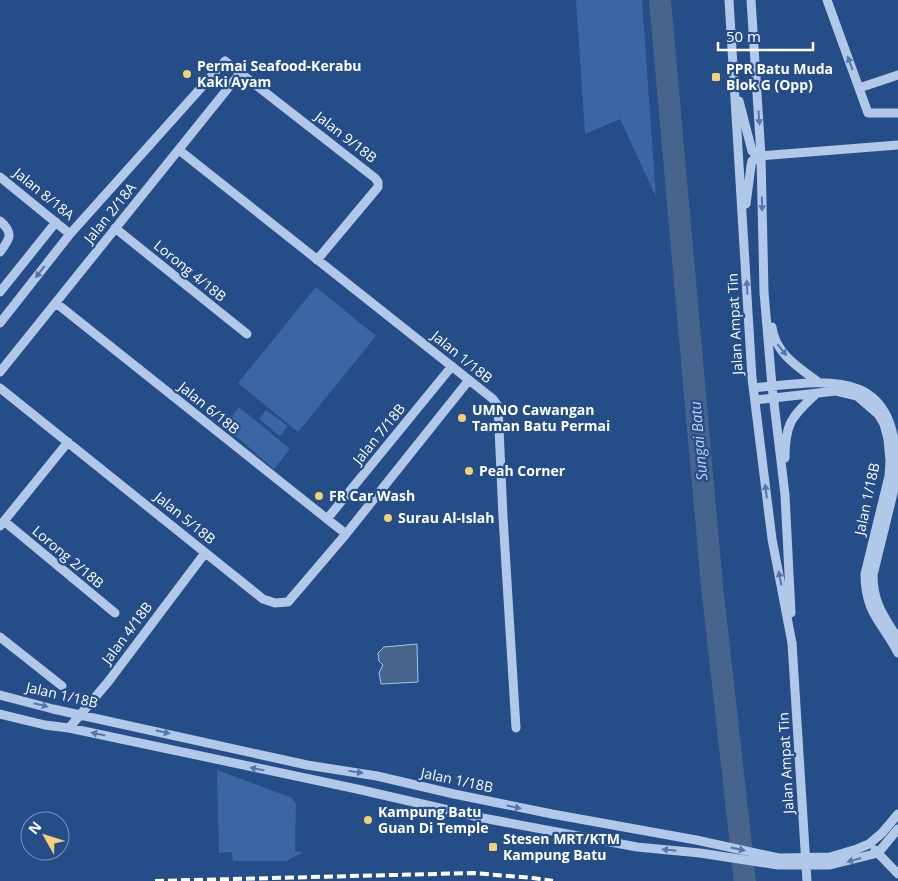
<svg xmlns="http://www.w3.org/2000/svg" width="898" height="881" font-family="'Open Sans',sans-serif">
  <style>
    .green { fill: #3a67a3 }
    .water { fill: #47648d; stroke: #a5c3e9 }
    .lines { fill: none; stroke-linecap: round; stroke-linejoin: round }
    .river { stroke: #47648d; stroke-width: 22 }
    .minor { stroke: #b1c8e9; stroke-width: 9 }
    .rail { stroke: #fff; stroke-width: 4; stroke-dasharray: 9 4; stroke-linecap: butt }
    .minor-bridge { stroke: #b1c8e9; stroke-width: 9 }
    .oneway { fill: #5678a9 }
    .poi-dot { fill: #f2d275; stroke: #254d87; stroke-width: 2 }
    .labels { text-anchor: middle; stroke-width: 4.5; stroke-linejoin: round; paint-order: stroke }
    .poi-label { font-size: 14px; font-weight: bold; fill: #fff; stroke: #254d87; text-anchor: start }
    .street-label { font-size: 14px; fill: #fff; stroke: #254d87 }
    .water-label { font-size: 15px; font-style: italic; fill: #bcd2f0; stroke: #254d87 }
  </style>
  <rect width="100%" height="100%" fill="#254d87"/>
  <path class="green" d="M576 0H642L656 197 620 119 585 134Z
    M316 287 376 336 298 432 238 383Z
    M239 407 290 449 274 469 224 426Z
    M266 410 288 426 280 436 259 419Z
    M217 770 292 798 296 804 295 851 303 852 286 861H233L232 852 219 853Z"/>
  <path class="water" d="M417 644 418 682 381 684 379 673 383 665 379 661 378 653 384 647Z"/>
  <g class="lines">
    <path class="river" d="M660 0 712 586 745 881"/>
    <path class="minor" d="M729 0 752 378 772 539 792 643
      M751 0 761 156 764 292 772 386 785 495 791 613
      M827 0 868 113H898
      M859 88 898 75
      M739 101 752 151 757 155 761 156
      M179 150 493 399 498 406 503 517 516 728
      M0 177 70 234
      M746 204 751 166 752 161 758 156 898 145
      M0 221C14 233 10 239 0 252
      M115 228 247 334
      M0 292 56 222
      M56 303 346 534
      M0 323 70 234 225 61 375 178 378 182V187L317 260
      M772 327C775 353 798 367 817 381
      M0 372 241 72
      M0 388 263 599 275 603 288 602 346 534 469 380
      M753 388C836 379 898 368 897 477L873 575C873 603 884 616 898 639
      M755 400 836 391 857 396 878 414 884 424 888 439 890 461 889 476 865 574C865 613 882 622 898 653
      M785 458C785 424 791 417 816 394
      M327 519 452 366
      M4 521 115 613
      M0 526 68 442
      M0 637 62 686
      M0 695 53 709 307 765 377 776 454 794 552 814 696 840 779 858 830 857 857 849 869 844 882 833 898 814
      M0 714 45 725 69 728 357 789 483 818 637 847 700 853 778 865H830L878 853 898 829
      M69 728 108 682 205 553
      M875 850 898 874"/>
    <path class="rail" d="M155 881 473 873 533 878 553 881"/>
    <path class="minor-bridge" d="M792 643 807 881"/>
  </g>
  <defs><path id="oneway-solid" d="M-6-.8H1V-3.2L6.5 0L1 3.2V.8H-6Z" transform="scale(1.25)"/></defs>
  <g class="oneway">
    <use href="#oneway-solid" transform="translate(850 63) rotate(-110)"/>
    <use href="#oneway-solid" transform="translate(759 118) rotate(86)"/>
    <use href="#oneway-solid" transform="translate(762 204) rotate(89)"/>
    <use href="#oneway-solid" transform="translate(40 272) rotate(128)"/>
    <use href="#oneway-solid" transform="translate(747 287) rotate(-93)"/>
    <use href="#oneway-solid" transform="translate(782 350) rotate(51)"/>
    <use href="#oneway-solid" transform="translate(766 491) rotate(-97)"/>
    <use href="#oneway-solid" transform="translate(780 578) rotate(-101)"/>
    <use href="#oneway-solid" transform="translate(41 705) rotate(14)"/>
    <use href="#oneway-solid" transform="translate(163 732) rotate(13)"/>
    <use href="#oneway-solid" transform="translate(98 734) rotate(-168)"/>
    <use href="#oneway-solid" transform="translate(257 769) rotate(-168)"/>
    <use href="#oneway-solid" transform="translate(356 772) rotate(9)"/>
    <use href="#oneway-solid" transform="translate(514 807) rotate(12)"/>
    <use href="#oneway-solid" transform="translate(738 849) rotate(12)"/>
    <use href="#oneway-solid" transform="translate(669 850) rotate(-174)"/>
    <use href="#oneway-solid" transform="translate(854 860) rotate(164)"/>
  </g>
  <g class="poi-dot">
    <circle cx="187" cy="74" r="5"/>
    <rect x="711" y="72" width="10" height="10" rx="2.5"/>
    <circle cx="462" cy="418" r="5"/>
    <circle cx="469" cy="471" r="5"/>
    <circle cx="319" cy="496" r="5"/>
    <circle cx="388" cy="518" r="5"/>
    <circle cx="368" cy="820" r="5"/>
    <rect x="488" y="842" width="10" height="10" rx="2.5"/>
  </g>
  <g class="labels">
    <g class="poi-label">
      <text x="197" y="71">Permai Seafood-Kerabu<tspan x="197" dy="16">Kaki Ayam</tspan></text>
      <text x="726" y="74">PPR Batu Muda<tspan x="726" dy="16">Blok G (Opp)</tspan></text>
      <text x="472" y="415">UMNO Cawangan<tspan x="472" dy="16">Taman Batu Permai</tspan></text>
      <text x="479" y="476">Peah Corner</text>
      <text x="329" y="501">FR Car Wash</text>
      <text x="398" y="523">Surau Al-Islah</text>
      <text x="378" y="817">Kampung Batu<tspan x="378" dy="16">Guan Di Temple</tspan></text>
      <text x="503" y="844">Stesen MRT/KTM<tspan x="503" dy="16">Kampung Batu</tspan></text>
    </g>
    <g class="street-label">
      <text transform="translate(346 137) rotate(38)" y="5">Jalan 9/18B</text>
      <text transform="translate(44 194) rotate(39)" y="5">Jalan 8/18A</text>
      <text transform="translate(110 213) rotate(-51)" y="5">Jalan 2/18A</text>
      <text transform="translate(190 271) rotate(39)" y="5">Lorong 4/18B</text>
      <text transform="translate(735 324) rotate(-93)" y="5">Jalan Ampat Tin</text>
      <text transform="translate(462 357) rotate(39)" y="5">Jalan 1/18B</text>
      <text transform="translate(209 408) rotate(39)" y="5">Jalan 6/18B</text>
      <text transform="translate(379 434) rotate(-51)" y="5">Jalan 7/18B</text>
      <text transform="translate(867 499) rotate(-78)" y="5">Jalan 1/18B</text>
      <text transform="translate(185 518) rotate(39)" y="5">Jalan 5/18B</text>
      <text transform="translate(68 557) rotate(40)" y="5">Lorong 2/18B</text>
      <text transform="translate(127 633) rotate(-53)" y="5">Jalan 4/18B</text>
      <text transform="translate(62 695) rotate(13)" y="5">Jalan 1/18B</text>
      <text transform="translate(786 763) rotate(-93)" y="5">Jalan Ampat Tin</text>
      <text transform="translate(457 780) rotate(12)" y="5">Jalan 1/18B</text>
    </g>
    <g class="water-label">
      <text transform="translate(699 441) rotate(-95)" y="5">Sungai Batu</text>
    </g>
  </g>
  <g transform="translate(45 836) rotate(309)"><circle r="24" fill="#254d87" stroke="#7c94b7"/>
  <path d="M0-4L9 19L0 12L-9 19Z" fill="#f2d275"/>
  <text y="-8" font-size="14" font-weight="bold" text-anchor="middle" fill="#ffffff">N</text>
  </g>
  <path d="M718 42v8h95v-8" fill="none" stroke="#ffffff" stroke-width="2.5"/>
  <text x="726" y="42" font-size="15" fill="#ffffff" stroke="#254d87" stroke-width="4" paint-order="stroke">50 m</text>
</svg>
